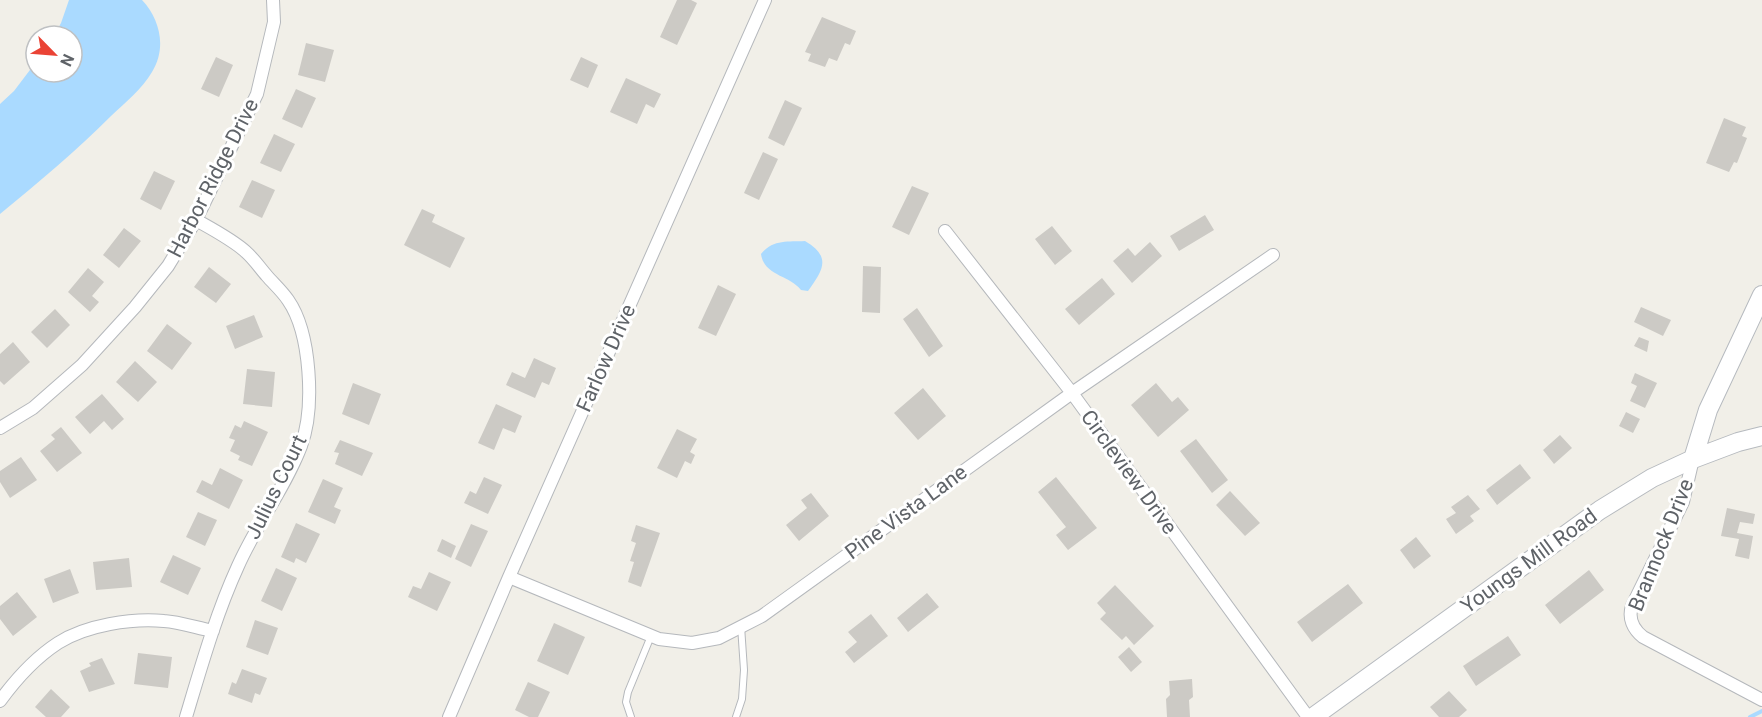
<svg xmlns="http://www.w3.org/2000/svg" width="1762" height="717" font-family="Roboto,sans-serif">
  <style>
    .water { fill: #aadaff }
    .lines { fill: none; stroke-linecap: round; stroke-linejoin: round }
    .stream { stroke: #aadaff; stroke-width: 4 }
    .building { fill: #cccac5 }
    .lane-casing { stroke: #b5b8bc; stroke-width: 8 }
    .street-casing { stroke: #b5b8bc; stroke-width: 14 }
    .secondary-casing { stroke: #b6babf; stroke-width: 20 }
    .lane { stroke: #fff; stroke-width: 6 }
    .street { stroke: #fff; stroke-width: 12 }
    .secondary { stroke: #fff; stroke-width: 18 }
    .labels { text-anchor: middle; stroke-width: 6; stroke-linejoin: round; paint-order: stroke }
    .street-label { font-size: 21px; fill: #5f6368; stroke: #fff }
  </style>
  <rect width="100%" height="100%" fill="#f1efe8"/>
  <path class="water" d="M69 0H142C160 19 167 48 152 72 142 89 125 103 111 116 76 151 38 183 0 214V104L14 91 36 62V72H72V36H54L61 23Z
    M805 241C832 257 823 270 808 291L801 290C790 275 764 276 761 254 773 239 788 242 805 241Z"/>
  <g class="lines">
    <path class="stream" d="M1750 717 1762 711"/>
  </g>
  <path class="building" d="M677 0H691L697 3 677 45 660 37Z
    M822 17 856 31 850 45 845 43 837 61 829 58 825 67 808 61 811 54 805 52Z
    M306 43 334 50 325 82 298 75Z
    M216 57 233 65 219 97 201 89Z
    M581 57 598 65 588 88 570 80Z
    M626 78 661 94 654 108 646 104 637 124 610 112Z
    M296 89 316 98 302 128 282 119Z
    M785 100 802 108 784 146 768 138Z
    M1724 118 1746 127 1742 136 1747 138 1737 163 1734 162 1729 172 1706 163Z
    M274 134 295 144 281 172 260 163Z
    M763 152 778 159 759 200 744 193Z
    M154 171 175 181 161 210 140 199Z
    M252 180 275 190 262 218 239 207Z
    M912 186 929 193 909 235 892 227Z
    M422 209 435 215 432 222 465 238 450 268 404 245Z
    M1205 215 1214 230 1179 251 1170 236Z
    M1052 226 1072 251 1055 265 1035 239Z
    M124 228 141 241 119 268 103 255Z
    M1150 242 1162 256 1132 283 1113 261 1128 248 1135 256Z
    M863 266 881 267 880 313 862 312Z
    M209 267 231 284 216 303 194 287Z
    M88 268 104 282 92 296 99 302 90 312 68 292Z
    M1102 278 1115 294 1079 325 1065 309Z
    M718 285 736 294 716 336 698 328Z
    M1641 307 1671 320 1663 336 1634 322Z
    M917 308 943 346 929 357 903 319Z
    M55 309 70 325 47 348 31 332Z
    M254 315 263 337 235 349 226 326Z
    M167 324 192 343 172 370 147 351Z
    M1639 337 1649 341 1647 352 1634 346Z
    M13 342 30 362 4 385 0 381V354Z
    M534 358 556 368 549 385 542 382 535 398 506 385 512 372 525 378Z
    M135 361 157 382 138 402 116 382Z
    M247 369 275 372 272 407 243 404Z
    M1635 373 1657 383 1645 408 1630 401 1637 386 1631 383Z
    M353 383 381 394 369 425 342 414Z
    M1156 383 1172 402 1178 397 1189 410 1158 437 1131 405Z
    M923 388 946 416 918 440 894 413Z
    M102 394 124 419 112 430 104 421 90 434 75 417Z
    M496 404 522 416 515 433 503 428 494 450 478 443Z
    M1626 412 1640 419 1633 433 1619 426Z
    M244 421 268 432 252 466 238 460 240 456 230 451 235 440 229 438 235 425 241 428Z
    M61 427 82 453 57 472 40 451 55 439 51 435Z
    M677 429 697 439 690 452 695 455 691 464 685 461 677 478 657 468Z
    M1560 435 1572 448 1554 464 1543 450Z
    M1196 439 1228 480 1212 493 1180 451Z
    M340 440 373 453 362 476 335 464 339 453 334 452Z
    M21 457 37 480 10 498 0 482V471Z
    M1520 464 1531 478 1497 505 1486 490Z
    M220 468 243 480 229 509 196 492 202 480 212 485Z
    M484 477 502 485 488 514 464 503 470 491 476 494Z
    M1056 477 1097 528 1068 550 1056 535 1066 527 1038 492Z
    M323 479 343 488 334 507 341 510 335 524 308 512Z
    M1230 491 1260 523 1245 536 1216 505Z
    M811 493 829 516 799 541 786 525 807 508 801 500Z
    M1468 495 1480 509 1470 516 1474 521 1456 534 1446 519 1456 513 1451 507Z
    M1727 508 1755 514 1753 524 1740 522 1737 533 1753 536 1749 559 1735 556 1739 539 1721 536Z
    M198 512 217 520 205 546 186 537Z
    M296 523 320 534 306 563 296 558 294 563 281 557Z
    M471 524 488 531 471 567 455 559Z
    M636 525 660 533 641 587 628 582 634 562 630 561 636 543 631 541Z
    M1416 537 1431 556 1414 569 1400 550Z
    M442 539 456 546 451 558 437 551Z
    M173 555 201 568 188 595 160 582Z
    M129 558 132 587 96 590 93 562Z
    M276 568 297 578 282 611 261 601Z
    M70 569 79 593 53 603 44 579Z
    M1589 570 1604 590 1560 624 1545 605Z
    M429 572 451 582 437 611 408 597 413 586 421 589Z
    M1348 584 1363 603 1312 642 1297 622Z
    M1115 585 1154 626 1134 645 1126 636 1122 640 1100 619 1106 613 1097 603Z
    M17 592 37 617 13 636 0 619V606Z
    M927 593 939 607 908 632 897 618Z
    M871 614 888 636 854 663 845 652 857 642 848 632Z
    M255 620 278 628 268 655 246 647Z
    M554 623 585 637 568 675 537 661Z
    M1508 636 1521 655 1476 686 1463 666Z
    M1129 647 1142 662 1131 672 1118 657Z
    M138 653 172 657 168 688 134 684Z
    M102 658 115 684 89 692 80 671 91 666 89 663Z
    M242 669 267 678 260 695 255 693 252 703 228 694 232 682 236 684Z
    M1192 679 1193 697 1189 700 1190 717H1167L1166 699 1170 695 1169 681Z
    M528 682 550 692 538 717H529L515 710Z
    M51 689 70 707 61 717H46L35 707Z
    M1449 691 1467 710 1459 717H1439L1430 707Z"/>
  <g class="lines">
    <defs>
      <path id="lane" d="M631 717 626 702 628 692 651 636
        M736 717 742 699 744 670 741 626"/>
      <path id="street" d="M945 231 1072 393 1308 717
        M0 428 33 408 82 365 135 307 168 266 196 220 257 94 274 22 273 0
        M1693 459 1683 502 1632 606C1628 618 1633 629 1643 637L1762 700
        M509 577 659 639 692 643 719 638 762 616 1072 393 1273 255
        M0 701C16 679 35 658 58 643 86 625 132 618 164 621 180 622 197 628 213 631
        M186 717C201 667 216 614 238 566 256 525 285 488 301 446 315 408 311 333 288 300 282 291 274 284 267 276 260 268 254 259 246 252 233 240 212 229 196 220
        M449 717 509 577 765 0"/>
      <path id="secondary" d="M1693 459 1708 410 1762 295
        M1313 717 1600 510 1652 478 1693 459 1738 442 1762 436"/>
    </defs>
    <use href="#lane" class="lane-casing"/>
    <use href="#street" class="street-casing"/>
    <use href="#secondary" class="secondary-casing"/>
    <use href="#lane" class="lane"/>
    <use href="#street" class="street"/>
    <use href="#secondary" class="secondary"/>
  </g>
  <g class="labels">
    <g class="street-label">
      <text transform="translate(213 178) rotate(-63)" y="7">Harbor Ridge Drive</text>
      <text transform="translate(606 358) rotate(-66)" y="7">Farlow Drive</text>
      <text transform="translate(1129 472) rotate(54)" y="7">Circleview Drive</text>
      <text transform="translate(276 487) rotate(-64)" y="7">Julius Court</text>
      <text transform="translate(906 512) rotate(-36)" y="7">Pine Vista Lane</text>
      <text transform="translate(1661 545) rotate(-68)" y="7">Brannock Drive</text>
      <text transform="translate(1529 561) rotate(-36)" y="7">Youngs Mill Road</text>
    </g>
  </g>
  <g transform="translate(54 54) rotate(115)"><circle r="28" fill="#ffffff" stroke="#bfc1c3" stroke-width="1.5"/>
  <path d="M0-4.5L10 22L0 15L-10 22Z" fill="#ea4335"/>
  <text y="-9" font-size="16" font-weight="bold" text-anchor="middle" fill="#5f6368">N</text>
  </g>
</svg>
